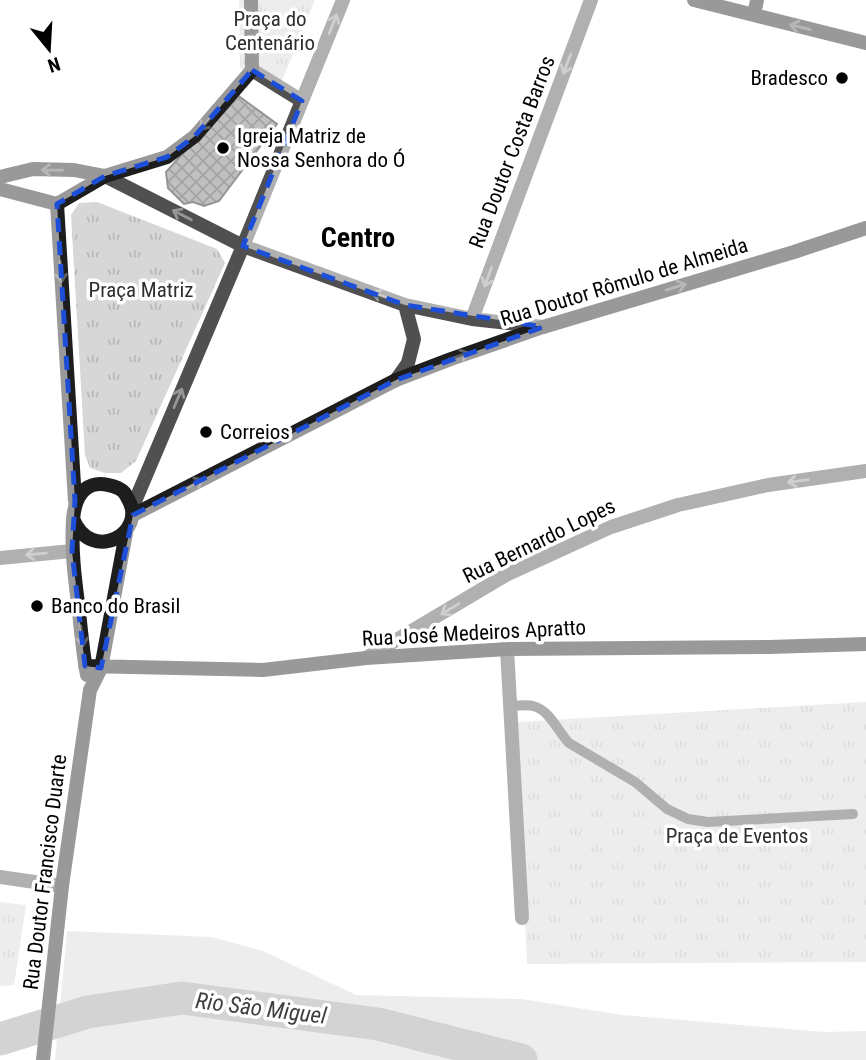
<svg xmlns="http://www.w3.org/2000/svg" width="866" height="1060" font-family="'Roboto Condensed',sans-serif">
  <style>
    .grass { fill: #d7d7d7 }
    .park { fill: url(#park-tufts) }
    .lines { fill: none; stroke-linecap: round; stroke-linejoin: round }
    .river { stroke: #9e9e9e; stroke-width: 33 }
    .building { fill: url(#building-cross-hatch); stroke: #949494; stroke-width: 2 }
    .lane { stroke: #505050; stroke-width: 10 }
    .street { stroke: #505050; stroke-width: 14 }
    .secondary { stroke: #1d1d1d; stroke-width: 14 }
    .oneway { stroke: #969696 }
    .oneway2 { stroke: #616161 }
    .marked { fill: none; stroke: #1d4ed8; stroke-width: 5; stroke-dasharray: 14 9; stroke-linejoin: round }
    .poi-dot { fill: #000; stroke: #fff; stroke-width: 2.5 }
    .labels { text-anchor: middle; stroke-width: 7; stroke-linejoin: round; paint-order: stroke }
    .park-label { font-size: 21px; fill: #2e2e2e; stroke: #fff }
    .poi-label { font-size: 21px; fill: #000; stroke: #fff; text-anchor: start }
    .street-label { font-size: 21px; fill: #000; stroke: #fff }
    .water-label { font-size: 23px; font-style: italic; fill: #3f3f3f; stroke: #fff }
    .district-label { font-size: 28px; font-weight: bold; fill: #000; stroke: #fff }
  </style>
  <defs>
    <pattern id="park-tufts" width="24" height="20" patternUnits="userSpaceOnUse" patternTransform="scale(1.75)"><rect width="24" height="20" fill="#d7d7d7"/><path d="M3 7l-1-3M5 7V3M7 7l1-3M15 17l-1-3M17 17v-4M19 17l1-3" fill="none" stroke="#b7b7b7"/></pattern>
    <pattern id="building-cross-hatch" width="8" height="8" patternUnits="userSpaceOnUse" patternTransform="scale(1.75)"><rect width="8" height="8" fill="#c0c0c0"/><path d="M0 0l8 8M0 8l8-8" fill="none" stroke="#a3a3a3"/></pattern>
  </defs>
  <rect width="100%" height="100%" fill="#fff"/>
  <path class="grass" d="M67 931 212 937 263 951 356 995 522 999 622 1015 824 1032 866 1031V1060H55Z"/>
  <path class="park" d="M239 0H315L279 88 240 68Z
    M97 202 217 249 225 263 136 461 121 473H105L90 468 85 455 71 215 79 203Z
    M866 702V962L527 964 516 722Z
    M0 902 26 905 14 985 0 986Z"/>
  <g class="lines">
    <path class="river" d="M0 1039 88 1012 182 998 378 1024 521 1060"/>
  </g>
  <path class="building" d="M236 94 277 124 219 201 204 206 193 202 184 204 168 188 166 172Z"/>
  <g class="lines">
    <path class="lane" d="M510 706C517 706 526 704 533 706 550 710 558 732 569 743L635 782 667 809 688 819 708 822 853 814"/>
    <path class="street" d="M252 70 302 101
      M105 176 243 246 405 305 472 319 543 327
      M472 319 591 0
      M396 380 408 363 414 339 405 305
      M133 506 243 246 343 0
      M0 558 72 551
      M507 649 522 918
      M366 658 506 575 611 527 678 505 768 485 866 471
      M0 877 62 886"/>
    <path class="secondary" d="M694 0 866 43
      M754 15 757 0
      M0 177 33 169 74 170 105 176
      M0 189 57 204
      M57 204 105 176 167 157 195 136 252 70 251 0
      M57 204 75 501
      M133 515 396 380 451 359 543 327 794 252 866 228
      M73 519C92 565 148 532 128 499 125 493 124 491 118 488 89 476 75 492 73 520 71 551 75 580 79 611 81 632 83 654 87 675
      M85 666 263 670 366 658 507 649 769 647 866 644
      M43 1060 62 886 90 690 101 668 126 533"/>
  </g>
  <defs><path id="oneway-shaft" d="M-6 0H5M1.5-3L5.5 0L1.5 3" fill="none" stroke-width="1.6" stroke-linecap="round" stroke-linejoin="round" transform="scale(1.75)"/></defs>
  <g class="oneway">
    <use href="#oneway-shaft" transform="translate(333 24) rotate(-68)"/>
    <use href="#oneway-shaft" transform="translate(567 64) rotate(111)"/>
    <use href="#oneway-shaft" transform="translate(182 215) rotate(-153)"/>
    <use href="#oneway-shaft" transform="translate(488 277) rotate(111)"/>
    <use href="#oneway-shaft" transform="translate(382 296) rotate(-160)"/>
    <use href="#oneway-shaft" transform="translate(178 398) rotate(-67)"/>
    <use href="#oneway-shaft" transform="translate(798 481) rotate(172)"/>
    <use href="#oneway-shaft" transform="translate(36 554) rotate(175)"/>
    <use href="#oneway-shaft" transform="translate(450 609) rotate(149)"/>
  </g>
  <g class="oneway2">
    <use href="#oneway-shaft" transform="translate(800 27) rotate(-166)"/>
    <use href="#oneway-shaft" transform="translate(207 122) rotate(131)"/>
    <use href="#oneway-shaft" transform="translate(52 170) rotate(-179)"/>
    <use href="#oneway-shaft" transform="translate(61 272) rotate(86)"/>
    <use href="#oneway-shaft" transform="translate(676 287) rotate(-17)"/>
    <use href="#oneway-shaft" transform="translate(459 356) rotate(-19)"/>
    <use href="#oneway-shaft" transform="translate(194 484) rotate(-27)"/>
    <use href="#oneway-shaft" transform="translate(82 636) rotate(83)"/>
  </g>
  <path d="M0 0H866V1060H0ZM252 70 302 101 243 246 405 305 543 327 396 380 133 515 101 668 85 666 72 551 75 501 57 204 105 176 167 157 195 136Z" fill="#fff" fill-opacity=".55" fill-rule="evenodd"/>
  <path class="marked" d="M252 70 302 101 243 246 405 305 543 327 396 380 133 515 101 668 85 666 72 551 75 501 57 204 105 176 167 157 195 136Z"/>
  <g class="poi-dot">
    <circle cx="842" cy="78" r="7"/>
    <circle cx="223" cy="148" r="7"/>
    <circle cx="206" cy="432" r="7"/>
    <circle cx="37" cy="606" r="7"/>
  </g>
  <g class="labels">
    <g class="park-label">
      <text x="270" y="26">Praça do<tspan x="270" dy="24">Centenário</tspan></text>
      <text x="141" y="297">Praça Matriz</text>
      <text x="737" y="843">Praça de Eventos</text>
    </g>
    <g class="poi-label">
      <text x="828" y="85" text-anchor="end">Bradesco</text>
      <text x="237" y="143">Igreja Matriz de<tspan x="237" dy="24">Nossa Senhora do Ó</tspan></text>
      <text x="220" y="439">Correios</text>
      <text x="51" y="613">Banco do Brasil</text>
    </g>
    <g class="street-label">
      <text transform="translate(512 152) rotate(-69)" y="7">Rua Doutor Costa Barros</text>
      <text transform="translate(624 282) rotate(-17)" y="7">Rua Doutor Rômulo de Almeida</text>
      <text transform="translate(539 541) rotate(-26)" y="7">Rua Bernardo Lopes</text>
      <text transform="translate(474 633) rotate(-3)" y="7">Rua José Medeiros Apratto</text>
      <text transform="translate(45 872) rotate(-83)" y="7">Rua Doutor Francisco Duarte</text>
    </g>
    <g class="water-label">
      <text transform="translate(261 1008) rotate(7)" y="8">Rio São Miguel</text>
    </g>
    <g class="district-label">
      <text x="358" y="247">Centro</text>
    </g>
  </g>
  <g transform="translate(49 49) rotate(162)" stroke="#ffffff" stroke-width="5" paint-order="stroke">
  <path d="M0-5L12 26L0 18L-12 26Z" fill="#000000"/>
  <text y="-10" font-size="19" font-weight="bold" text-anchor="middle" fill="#000000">N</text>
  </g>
</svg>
